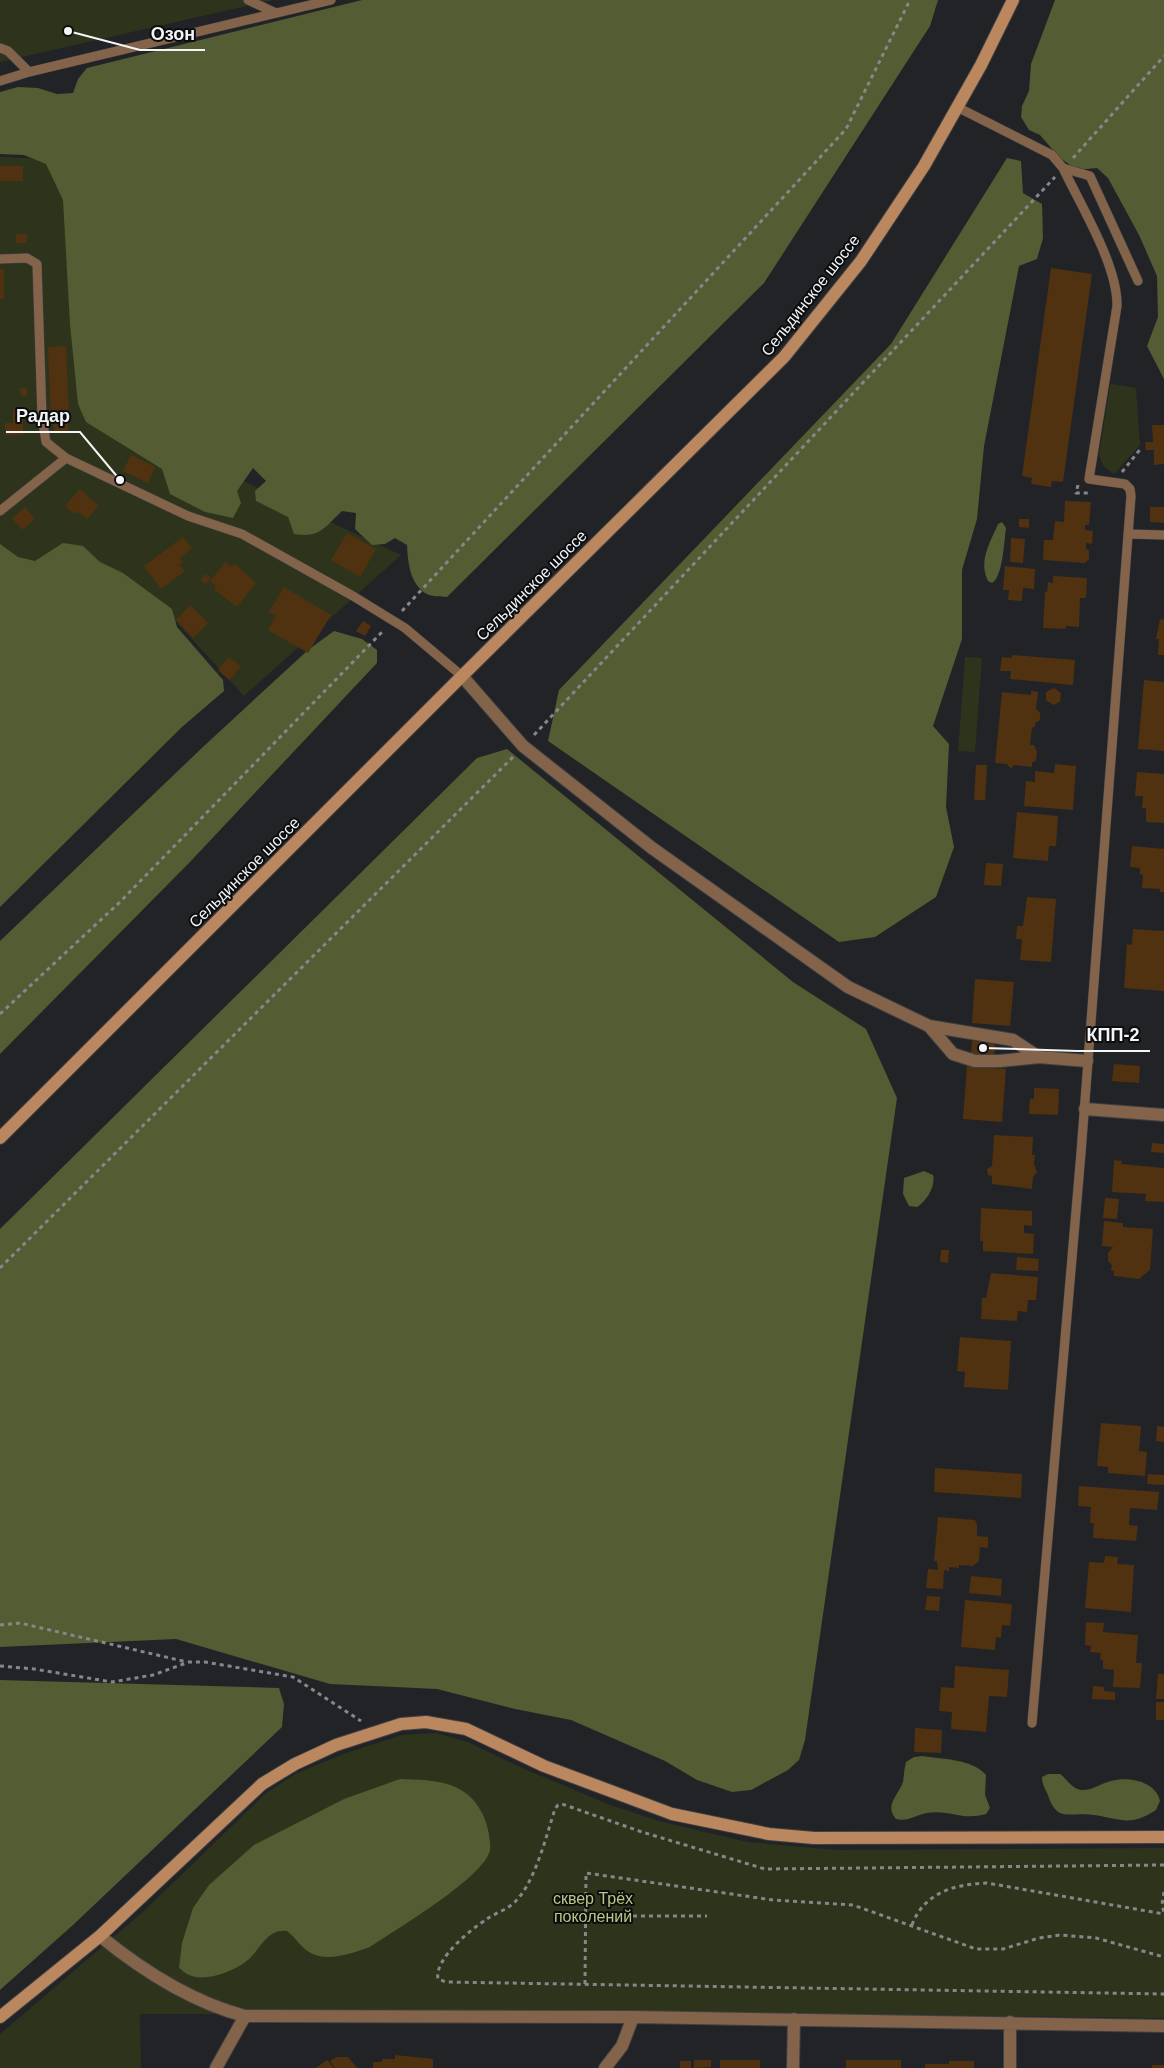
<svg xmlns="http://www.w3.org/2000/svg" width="1164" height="2068" font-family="Helvetica,sans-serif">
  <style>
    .green { fill: #2e341b }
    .forest { fill: #535c32 }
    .building { fill: #503210 }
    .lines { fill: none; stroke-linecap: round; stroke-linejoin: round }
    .lane-casing { stroke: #3f4043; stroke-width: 10 }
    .street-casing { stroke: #3f4043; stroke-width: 14 }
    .secondary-casing { stroke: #3f4043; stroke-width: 14 }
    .path { stroke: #86878a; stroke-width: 3; stroke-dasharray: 4 4; stroke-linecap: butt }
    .lane { stroke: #83634a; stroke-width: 9 }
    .street { stroke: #83634a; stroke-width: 12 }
    .secondary { stroke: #ba875e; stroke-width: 12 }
    .labels { text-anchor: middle; stroke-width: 4; stroke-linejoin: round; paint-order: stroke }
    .street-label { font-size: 16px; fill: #f4f5f7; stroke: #0c0d0e }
    .park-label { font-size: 16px; fill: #b8c983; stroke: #0c0d0e }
    .leader { fill: none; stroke: #f4f5f7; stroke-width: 2 }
    .callout-dot { fill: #f4f5f7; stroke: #0c0d0e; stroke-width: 2 }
    .callout-label { font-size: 18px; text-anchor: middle; font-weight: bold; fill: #f4f5f7; stroke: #0c0d0e; stroke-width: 4; stroke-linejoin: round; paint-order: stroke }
  </style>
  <rect width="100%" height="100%" fill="#222326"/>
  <path class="green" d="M0 0H273L0 62Z
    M0 157 68 160 87 408 401 555 244 696 171 616 0 552Z
    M1112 384 1136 388 1140 445 1114 474 1104 467 1099 455 1110 385Z
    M965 657 982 658 975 752 958 751Z
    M436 1733 468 1742 520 1767 610 1805 659 1821 747 1842 836 1850 1164 1848V2018L346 2009 240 2014H140L141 2068H0V2034L144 1911 266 1793 297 1773 349 1752 402 1735Z"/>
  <path class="forest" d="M362 0H938L930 26 764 283 447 597C441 596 432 597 427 594 410 585 408 563 407 545L395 538 385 544 372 545 355 529 356 513 342 511C324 528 320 538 294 534L288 517 256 501 255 491 266 481 253 468 237 491 241 503 233 518 205 512 170 494 162 469 86 422 78 404 70 324 63 200 46 164 24 155 0 154V92L18 87 38 88 57 94 73 93 78 79 87 68Z
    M1055 0H1164V379L1147 346 1158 317 1157 276 1139 235 1108 178 1097 168 1077 170 1059 157 1040 135 1029 130 1021 117 1022 106 1029 91 1031 64Z
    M1007 158 1021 161 1023 193 1042 204 1043 238 1037 259 1019 266 984 446 977 519 962 570V639L933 726 949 744 946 807 954 847 936 897 875 937 839 942 548 741 559 690 891 344Z
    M1002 522 1006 528C1004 541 1003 577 992 583L988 581C978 561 990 543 998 524Z
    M63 543 83 546 100 562 123 573 172 609 177 627 223 680 224 691 182 727 0 907V544L18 557 35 561Z
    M334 631 362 639 377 650V663L189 863 0 1054V941L204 746 308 650Z
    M507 749 793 982 866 1029 897 1098 805 1740 799 1760 788 1770 751 1790 732 1792 697 1780 665 1761 571 1720 515 1709 437 1689 330 1684 176 1639 0 1647V1229L477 758Z
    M924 1171 933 1175C936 1186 926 1202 917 1207L909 1206 903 1194 904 1178Z
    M0 1680 279 1688 284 1704 282 1727 73 1925 0 1990Z
    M922 1756C941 1759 973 1759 986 1775L985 1795 990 1808 986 1814C962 1821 949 1809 927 1813 916 1815 908 1822 896 1819 884 1805 898 1796 903 1782 904 1776 904 1769 906 1762L914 1757Z
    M1048 1774H1060C1067 1779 1071 1788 1081 1790 1092 1791 1101 1783 1111 1781 1128 1776 1156 1781 1160 1801L1156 1810C1130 1827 1121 1819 1094 1815 1071 1811 1057 1824 1048 1795 1045 1788 1042 1785 1042 1777Z
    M400 1779C432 1780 466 1780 482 1813 487 1822 491 1839 490 1850 485 1877 395 1930 370 1947 353 1953 326 1963 309 1952 301 1947 295 1937 287 1931 268 1929 262 1946 251 1957 239 1970 205 1983 189 1975 186 1974 182 1970 179 1968L182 1943 193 1908 209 1885 254 1845 344 1799Z"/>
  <path class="building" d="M0 166H23V181H0Z
    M16 234H27V243H16Z
    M1051 268 1092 274 1063 482 1052 481 1051 487 1031 484 1032 478 1022 476Z
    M0 269H4V299H0Z
    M66 346 69 418 51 419 48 347Z
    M20 388H27V396H21Z
    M13 410H23V435H5V423H13Z
    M68 421 69 431 54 432V422Z
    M1152 425H1164V464L1154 465V450H1146L1145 442H1153Z
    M131 455 155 467 148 483 123 471Z
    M80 489 99 506 87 519 77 511 74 514 65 506Z
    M1065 501 1091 502 1089 525H1085V530L1093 531 1092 544 1086 543V548L1089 551V559L1085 563 1043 560 1044 540H1053L1055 521 1064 522Z
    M25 507 35 519 22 530 12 518Z
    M1150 507H1164V523L1150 522Z
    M1019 519H1029V528L1019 527Z
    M347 533 376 549 360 577 331 560Z
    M183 537 192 548 180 558 183 562 179 565 185 571 161 589 144 566Z
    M1011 538 1025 539 1023 563 1010 562Z
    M225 562 231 567 234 563 256 583 237 607 214 589 216 586 210 581Z
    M1005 566 1035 569 1034 589 1023 588 1022 601 1008 600 1009 590H1003Z
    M205 574 211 578 206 584 200 580Z
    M1053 576 1087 578 1086 598H1080L1079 627 1066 626V629L1043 628 1045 592H1047L1048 582 1053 583Z
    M284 587 331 615 308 653 268 630 276 616 269 612Z
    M190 605 208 623 193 638 176 620Z
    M1160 619 1164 620V655H1158L1159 639H1156Z
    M363 621 371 626 365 636 356 631Z
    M1012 655 1075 660 1073 685 1010 679 1011 671H1000L1002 657 1012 658Z
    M229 657 241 667 229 680 218 670Z
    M1144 680 1164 682V751L1138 749Z
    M1054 688 1061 693 1060 702 1053 705 1046 700V692Z
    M1031 691 1038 692 1036 709 1040 713V720L1035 723V727H1032L1030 745H1034L1037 752 1036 760 1032 763V767L1014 765 1011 769 1007 764 995 763 1002 692 1031 695Z
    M1055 764 1076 766 1073 810 1024 806 1026 781 1035 782V771L1054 773Z
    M976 765H987L985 800H974Z
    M1137 772 1164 774V823L1146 822V808H1142L1143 796H1135Z
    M1017 812 1058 816 1056 846H1049L1048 861 1013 858Z
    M1132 846 1164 849V892H1160V889L1142 888 1143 875 1140 874V868L1130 867Z
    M986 863 1003 864 1001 886 984 885Z
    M1027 897 1056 899 1051 962 1020 960 1022 939H1016L1017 926H1023Z
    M1133 929 1164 931V991L1124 988 1127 944 1132 945Z
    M975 979 1014 982 1010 1026 972 1023Z
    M972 1041 995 1042 994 1056 971 1055Z
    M1114 1064 1140 1066 1139 1083 1112 1081Z
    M967 1066 1006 1069 1002 1122 963 1119Z
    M1034 1088 1059 1089 1058 1115 1029 1114 1030 1099H1034Z
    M994 1135 1033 1137 1032 1155H1035L1034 1164 1037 1172 1033 1177 1032 1189 992 1184V1176L988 1175 987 1169 992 1166Z
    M1152 1143 1164 1144V1153L1151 1152Z
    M1114 1160 1122 1161 1121 1164 1164 1168V1202L1145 1201 1146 1194 1112 1192Z
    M1105 1198 1119 1199 1117 1219 1103 1218Z
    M981 1208 1032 1211V1226L1024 1225V1233L1034 1234 1033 1254 983 1251V1241H980Z
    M1104 1221 1123 1223V1227L1153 1229 1150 1270 1139 1279 1114 1276V1271L1111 1270 1112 1265 1108 1261V1253L1113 1247 1102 1246Z
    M941 1250H949L948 1263 940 1262Z
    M1017 1257 1039 1259 1038 1271 1016 1270Z
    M991 1273 1038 1277 1036 1300H1028L1027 1312 1018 1311 1017 1321 981 1319 982 1298H986Z
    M960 1337 1011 1341 1008 1390 964 1387 965 1372 957 1371Z
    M1101 1423 1141 1426 1139 1451 1147 1452 1145 1476 1108 1473V1467L1097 1466Z
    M1157 1426 1164 1427V1442L1156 1441Z
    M935 1468 1022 1474 1021 1498 934 1492Z
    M1148 1474 1164 1475V1485L1147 1484Z
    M1079 1486 1159 1492 1157 1510 1130 1508 1129 1525 1138 1526 1136 1541 1093 1538 1094 1523H1090L1091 1507 1078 1506Z
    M938 1517 975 1520 977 1524V1536L988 1537V1548L980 1547 979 1561 973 1566 959 1565V1568L949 1567V1571L944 1570 943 1589 926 1588 928 1569 938 1570 937 1561H934Z
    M1105 1556 1118 1557 1117 1564 1134 1565 1131 1612 1085 1608 1089 1562 1104 1563Z
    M971 1576 1002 1579 1001 1596 969 1593Z
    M927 1596 940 1597 939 1611 925 1610Z
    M965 1600 1012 1604 1010 1626 1002 1625 1001 1638 996 1637 995 1650 961 1647Z
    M1086 1622 1104 1623 1103 1632 1138 1635 1136 1663H1142L1140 1688 1113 1687 1114 1670 1103 1669V1660L1100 1659 1101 1653 1090 1652 1091 1646 1085 1645Z
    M955 1666 1009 1670 1007 1697 989 1696 986 1732 951 1729 952 1712 939 1711 941 1687 954 1688Z
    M1158 1674H1164V1699H1156Z
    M1093 1686 1104 1687V1691L1115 1692V1700L1092 1699Z
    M1156 1702H1164V1720H1156Z
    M915 1728 942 1730 941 1753 914 1752Z
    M395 2055 433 2059V2068H373V2062H382V2059H395Z
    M337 2057H348L357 2068H335L330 2061Z
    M327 2060 334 2068H316Z
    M694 2060H711V2067L694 2068Z
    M720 2060H760V2068H720Z
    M846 2060H901V2068H846Z
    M680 2061H691V2068H680Z
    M949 2061H974V2068H925V2064H949Z
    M1152 2065H1164V2068H1152Z"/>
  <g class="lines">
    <defs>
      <path id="lane" d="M248 0 276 13
        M0 48 8 51 29 72
        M0 81 29 72 331 0
        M957 107 1052 155 1063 168C1081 206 1118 266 1117 306L1089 479 1125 484 1130 489 1131 496 1081 1153 1032 1723
        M1063 168 1090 176 1138 281
        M0 259 27 258 37 264 42 417 46 442 66 458 188 516 242 534 353 596 405 628 462 676
        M0 511 66 458
        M1128 534 1164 535"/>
      <path id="street" d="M462 676 523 746 652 848 848 987 929 1026 953 1054 975 1061H1000L1039 1057 1087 1061
        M929 1026 1013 1040 1039 1057
        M1085 1109 1164 1115
        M100 1936C143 1971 191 2002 245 2016L633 2017 1164 2026
        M1010 2022V2068
        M216 2068 245 2016
        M605 2068 622 2046 633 2017
        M793 2068 794 2019"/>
      <path id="secondary" d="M0 1138 462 676 784 357 861 261 924 166 981 65 1013 0
        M0 2017 100 1936 262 1784 295 1764 336 1745 401 1724 426 1722 466 1729 544 1766 672 1814 769 1834 814 1838 1164 1837"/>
    </defs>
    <use href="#lane" class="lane-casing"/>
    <use href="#street" class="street-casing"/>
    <use href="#secondary" class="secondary-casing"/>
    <path class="path" d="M1073 158 1164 56
      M1122 472 1142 447
      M1078 485 1076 493H1088
      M402 611 846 129 910 0
      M534 735 1055 177
      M0 1014 121 901 384 630
      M0 1268 514 756
      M0 1625 20 1623 187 1662
      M0 1666 34 1669 112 1682 153 1675 189 1662H205L293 1677 361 1721
      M1164 1865 765 1869 642 1832 562 1804 558 1805 555 1809C546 1836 534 1889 510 1906 503 1911 494 1914 487 1919 471 1929 434 1959 438 1979L446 1982 1164 1994
      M1164 1892 1162 1904 1164 1913
      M585 1916H707
      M912 1925C924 1892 956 1884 987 1883L1164 1914
      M585 1984 586 1873 773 1900 853 1905 976 1949H1003L1039 1938 1060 1935 1096 1938 1164 1957"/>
    <use href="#lane" class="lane"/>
    <use href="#street" class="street"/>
    <use href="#secondary" class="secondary"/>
  </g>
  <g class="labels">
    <g class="street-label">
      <text transform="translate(810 295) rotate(-52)" y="6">Сельдинское шоссе</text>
      <text transform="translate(531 585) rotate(-45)" y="6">Сельдинское шоссе</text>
      <text transform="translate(244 872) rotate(-45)" y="6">Сельдинское шоссе</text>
    </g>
    <g class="park-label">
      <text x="593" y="1904">сквер Трёх<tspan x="593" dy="18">поколений</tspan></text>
    </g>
  </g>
  <path class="leader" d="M68 31L140 50H205M120 480L80 432H6M983 1048L1077 1051H1150"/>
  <g class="callout-dot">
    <circle cx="68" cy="31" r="5"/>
    <circle cx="120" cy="480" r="5"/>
    <circle cx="983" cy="1048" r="5"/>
  </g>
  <g class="callout-label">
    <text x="173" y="40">Озон</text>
    <text x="43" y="422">Радар</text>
    <text x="1113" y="1041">КПП-2</text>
  </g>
</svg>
